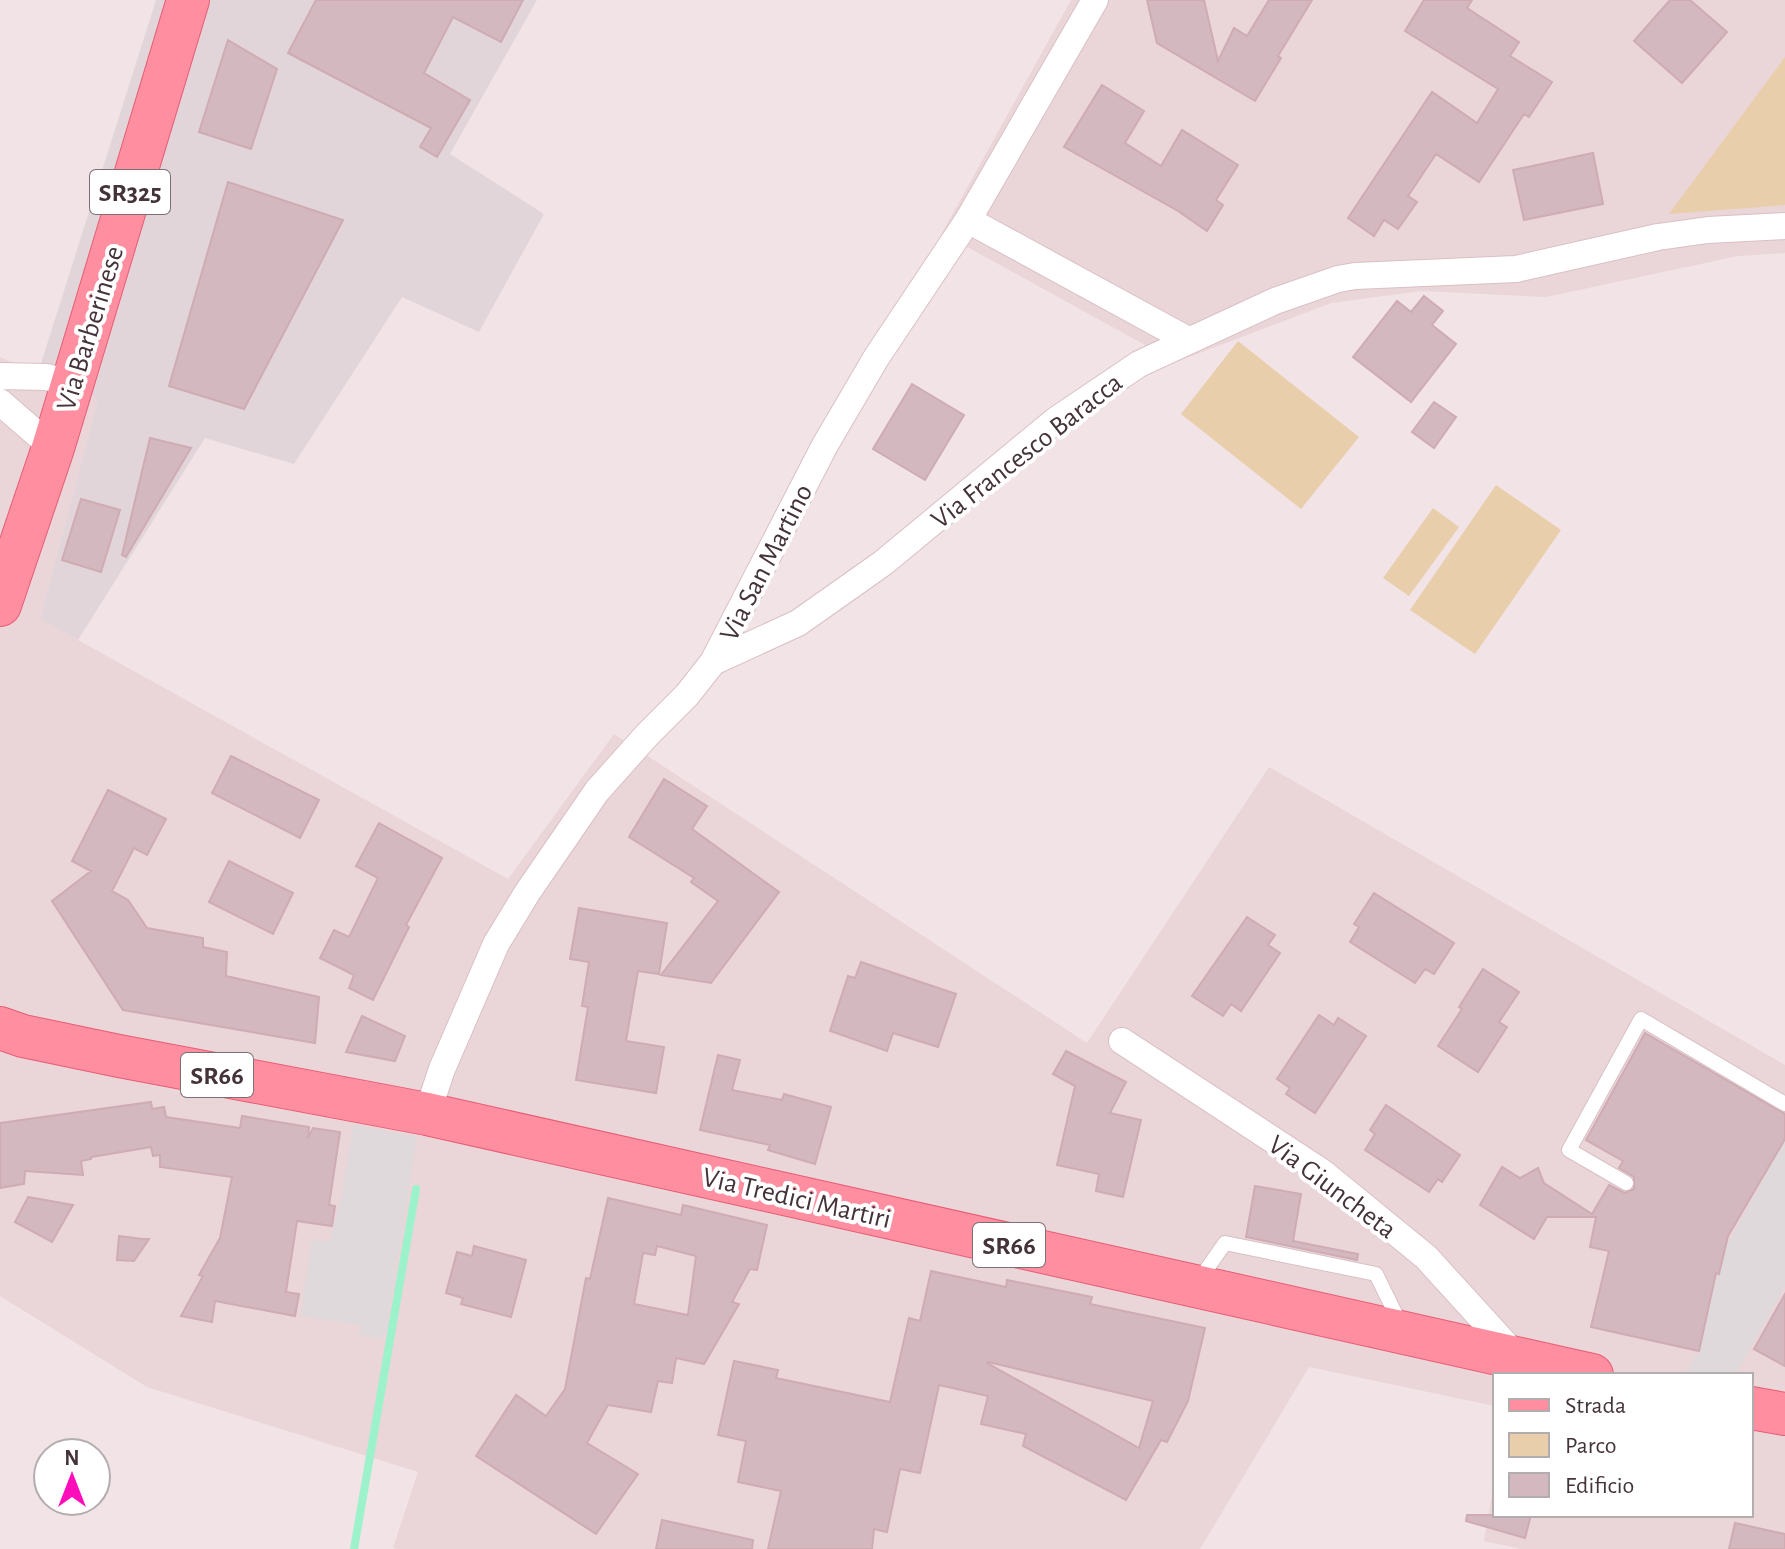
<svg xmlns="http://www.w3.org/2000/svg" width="1785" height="1549" font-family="'Alegreya Sans',sans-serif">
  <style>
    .residential { fill: #ead5d9 }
    .industrial { fill: #e1d5d9 }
    .green { fill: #e8ceaa }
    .parking { fill: #dfd9db }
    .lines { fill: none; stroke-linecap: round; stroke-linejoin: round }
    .stream { stroke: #9cf2cb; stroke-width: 8 }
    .building { fill: #d4b8bf; stroke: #cfabb4; stroke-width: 2; fill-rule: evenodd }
    .service-casing { stroke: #d9c0c5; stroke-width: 16 }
    .minor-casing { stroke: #d9c0c5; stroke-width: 28 }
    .primary-casing { stroke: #e75c74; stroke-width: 44 }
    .service { stroke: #fff; stroke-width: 14 }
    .minor { stroke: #fff; stroke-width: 26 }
    .primary { stroke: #ff8fa0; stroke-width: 42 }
    .labels { text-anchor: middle; stroke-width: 8; stroke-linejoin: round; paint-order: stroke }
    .shield { fill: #fff; stroke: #7c7074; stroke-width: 2 }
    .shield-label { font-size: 26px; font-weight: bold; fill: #443338 }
    .street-label { font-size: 28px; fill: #443338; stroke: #fff }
  </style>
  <rect width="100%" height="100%" fill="#f2e3e6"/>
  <path class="residential" d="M1071 0H1785V253L1738 256 1546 297 1421 291 1331 303 1176 362 942 233Z
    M0 357 98 399 40 619 508 879 614 734 1087 1043 1269 767 1785 1065V1549H1521L1484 1541 1495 1477V1515H1751V1375H1495V1406L1309 1367 1200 1549H396L393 1548 418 1472 147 1387 0 1296Z"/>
  <path class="industrial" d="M156 0H537L450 154 544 214 479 332 402 297 294 464 205 438 78 640 40 619 98 399 38 373Z"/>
  <path class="green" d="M1785 57V205L1669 214Z
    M1238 341 1359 437 1301 509 1181 414Z
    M1496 485 1561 530 1475 654 1410 610Z
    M1433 508 1459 527 1409 596 1383 578Z"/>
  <path class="parking" d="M353 1125 417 1137 386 1332 380 1339 359 1335 360 1325 301 1316 311 1240 330 1241 343 1189Z
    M1785 1140V1287L1735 1375H1696L1686 1372 1699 1351 1712 1291 1726 1247Z"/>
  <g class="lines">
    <path class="stream" d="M354 1549 416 1189"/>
  </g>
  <path class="building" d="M316 0H523L501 42 453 17 424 73 470 100 437 157 420 147 431 128 288 53Z
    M1147 0H1204L1218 61 1234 28 1247 36 1269 0H1312L1278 56 1281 58 1255 101 1157 43Z
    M1424 0H1472L1467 8 1519 42 1510 56 1552 82 1529 117 1524 114 1479 182 1436 154 1408 196 1417 202 1398 229 1384 220 1374 236 1348 218 1432 92 1477 123 1498 89 1405 31Z
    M1670 0H1690L1727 32 1682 83 1634 41Z
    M228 40 277 69 251 149 199 132Z
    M1102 85 1144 111 1125 143 1161 166 1182 130 1238 165 1216 200 1223 205 1207 231 1178 211 1064 147Z
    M1593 153 1603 204 1524 220 1513 170Z
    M228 182 343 220 244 409 169 386Z
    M1424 296 1443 311 1432 325 1456 344 1411 402 1353 357 1397 301 1411 312Z
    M912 384 964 415 925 480 873 449Z
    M1434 402 1456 417 1434 448 1412 432Z
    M150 438 191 448 126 557 122 555Z
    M81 499 120 510 101 572 62 560Z
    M231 756 319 800 300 838 212 793Z
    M664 779 707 806 692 829 779 892 711 983 661 975 718 901 691 882 694 878 629 837Z
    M108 790 166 819 147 855 134 848 112 891 128 900 147 928 203 938V947L227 952 226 976 319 997 315 1043 123 1010 52 901 91 871 72 861Z
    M379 823 442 858 406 925 409 927 373 1000 349 988 354 975 320 958 334 930 349 937 378 878 356 866Z
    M229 861 293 893 273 934 209 902Z
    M1374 893 1454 943 1434 974 1425 969 1415 983 1350 942 1359 927 1354 924Z
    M579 908 667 923 659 974 638 971 626 1041 664 1047 656 1093 576 1080 588 1007 582 1006 589 962 570 959Z
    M1247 917 1275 935 1268 945 1280 953 1241 1011 1231 1004 1223 1016 1192 996Z
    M861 962 956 994 938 1047 893 1033 887 1051 830 1031 848 976 855 978Z
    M1483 969 1519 992 1499 1022 1507 1027 1478 1072 1438 1046 1462 1009 1459 1007Z
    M1319 1015 1334 1025 1338 1018 1366 1036 1315 1113 1286 1094 1290 1088 1277 1079Z
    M362 1016 405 1036 395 1061 346 1052Z
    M1645 1033 1785 1114V1139L1728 1236 1719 1274 1716 1273 1699 1351 1591 1327 1609 1251 1590 1247 1596 1217H1547L1534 1239 1480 1205 1502 1167 1520 1178 1538 1168 1544 1183 1592 1214 1609 1185 1625 1193 1634 1189V1177L1619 1168 1623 1161 1586 1140Z
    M1066 1051 1126 1082 1110 1113 1141 1120 1123 1197 1096 1191 1099 1174 1057 1165 1075 1086 1053 1074Z
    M718 1055 740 1060 732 1090 782 1100 784 1094 831 1107 815 1164 768 1150 770 1145 700 1130Z
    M151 1102 152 1109 164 1107 166 1117 240 1128 242 1116 309 1127 308 1138 313 1128 340 1132 329 1205 335 1206 332 1226 297 1221 286 1292 299 1294 295 1316 215 1301 212 1322 181 1316 203 1276 199 1275 220 1238 232 1177 160 1167V1155L153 1156 151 1147 91 1157V1159L81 1161 83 1175 25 1171 24 1184 0 1188V1123Z
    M1386 1105 1460 1155 1442 1182 1438 1179 1429 1192 1365 1150 1375 1134 1370 1130Z
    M1255 1186 1301 1194 1293 1241 1358 1254 1357 1260 1246 1237Z
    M28 1197 73 1205 52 1242 15 1222Z
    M608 1198 681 1215 683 1205 767 1225 757 1270 750 1269 732 1302 739 1304 704 1364 676 1358 672 1383 658 1381 651 1412 608 1405 587 1443 638 1474 596 1534 476 1456 516 1395 546 1416 565 1389 586 1278 590 1279ZM657 1246 696 1256 688 1315 634 1304 643 1253 655 1255Z
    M119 1236 142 1239H149L134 1261 117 1260Z
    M474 1246 526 1260 511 1317 461 1304 463 1298 446 1293 457 1252 472 1256Z
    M931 1271 1006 1287 1007 1280 1092 1297 1090 1304 1205 1328 1188 1401 1167 1442 1161 1440 1126 1500 1023 1446 1026 1434 981 1424 988 1396 939 1385 920 1473 900 1469 887 1532 874 1529 872 1549H768L781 1491 738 1482 746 1441 718 1435 734 1361 778 1370 776 1378 890 1402 909 1318 920 1321ZM988 1362 1153 1401 1139 1448 987 1363Z
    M1785 1294V1366L1754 1349Z
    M1467 1515H1531L1525 1538 1466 1521Z
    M662 1520 753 1540 752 1549H656Z
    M1735 1523 1785 1534V1549H1729Z"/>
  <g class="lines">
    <defs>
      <path id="service" d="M1626 1183 1569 1150 1641 1019 1785 1104
        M1197 1283 1225 1243 1376 1274 1401 1325"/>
      <path id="minor" d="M968 220 1188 340
        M0 376 46 377 73 383
        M0 402 53 448
        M713 662 798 623 883 563 1056 420 1139 364 1275 301 1338 279 1355 276 1516 269 1658 237 1708 230 1785 226
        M1122 1041 1322 1172 1426 1257 1517 1357
        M427 1114 442 1069 496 944 527 893 597 791 647 735 687 695 713 662 825 445 876 358 968 220 1095 0"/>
      <path id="primary" d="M0 605 53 448 188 0
        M0 1028 23 1036 119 1056 427 1114 1592 1375
        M1751 1408 1785 1414"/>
    </defs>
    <use href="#service" class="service-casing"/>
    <use href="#minor" class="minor-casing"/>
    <use href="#primary" class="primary-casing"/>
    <use href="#service" class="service"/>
    <use href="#minor" class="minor"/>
    <use href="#primary" class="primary"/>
  </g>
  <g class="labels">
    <g class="shield">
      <rect x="90" y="170" width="80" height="44" rx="6"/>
      <rect x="181" y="1053" width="72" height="44" rx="6"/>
      <rect x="973" y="1223" width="72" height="44" rx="6"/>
    </g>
    <g class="shield-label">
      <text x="130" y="201">SR325</text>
      <text x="217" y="1084">SR66</text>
      <text x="1009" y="1254">SR66</text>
    </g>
    <g class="street-label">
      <text transform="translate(89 328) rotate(-73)" y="10">Via Barberinese</text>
      <text transform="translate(1026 450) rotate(-38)" y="10">Via Francesco Baracca</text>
      <text transform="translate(765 562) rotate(-63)" y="10">Via San Martino</text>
      <text transform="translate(1333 1186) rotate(37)" y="10">Via Giuncheta</text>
      <text transform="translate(797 1197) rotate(13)" y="10">Via Tredici Martiri</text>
    </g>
  </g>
  <rect x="1493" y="1373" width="260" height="144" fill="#ffffff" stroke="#b4adaf" stroke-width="2"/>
  <rect x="1509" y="1399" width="40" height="12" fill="#ff8fa0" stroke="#b4adaf" stroke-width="2"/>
  <text x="1565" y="1413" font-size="24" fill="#443338">Strada</text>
  <rect x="1509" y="1433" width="40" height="24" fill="#e8ceaa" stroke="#b4adaf" stroke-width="2"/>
  <text x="1565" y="1453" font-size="24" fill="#443338">Parco</text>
  <rect x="1509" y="1473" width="40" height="24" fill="#d4b8bf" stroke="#b4adaf" stroke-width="2"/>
  <text x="1565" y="1493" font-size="24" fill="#443338">Edificio</text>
  <g transform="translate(72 1477)"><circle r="38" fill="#ffffff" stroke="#b4adaf" stroke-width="2"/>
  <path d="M0-6L14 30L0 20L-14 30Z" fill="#ff0dbb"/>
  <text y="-12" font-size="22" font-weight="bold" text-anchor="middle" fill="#443338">N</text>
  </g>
</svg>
